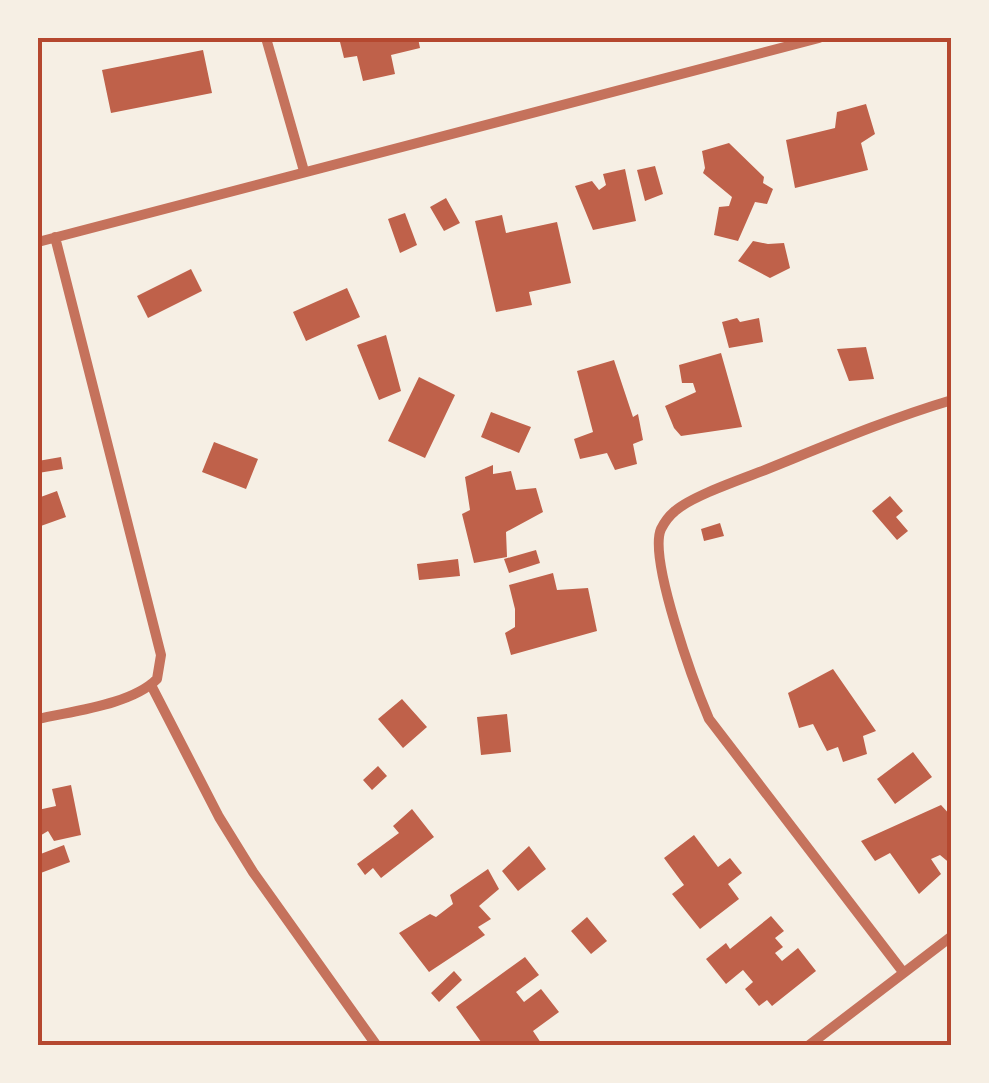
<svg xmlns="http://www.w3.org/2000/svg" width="989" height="1083" font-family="Ubuntu,sans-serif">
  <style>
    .building { fill: #bf614a }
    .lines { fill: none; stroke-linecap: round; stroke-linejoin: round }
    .minor { stroke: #c5725c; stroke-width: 10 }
    .neatline { fill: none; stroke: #b5482f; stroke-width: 4 }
  </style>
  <rect width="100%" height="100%" fill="#f6efe4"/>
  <path class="building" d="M339 38H418L420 48 391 55 395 74 363 81 357 56 344 58Z
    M203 50 212 93 111 113 102 70Z
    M866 104 875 134 861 143 868 170 795 188 786 140 835 128 837 112Z
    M729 143 764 177 763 183 773 189 767 204 755 202 738 241 714 235 719 207 729 206 732 197 703 173 705 168 702 151Z
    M655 166 663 194 645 201 637 170Z
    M625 169 636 221 593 230 575 186 592 181 599 190 606 185 603 174Z
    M446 198 460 223 444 231 430 207Z
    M405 213 417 245 400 253 388 219Z
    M502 215 506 233 557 222 571 283 529 292 532 305 496 312 475 221Z
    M753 241 768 244 784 243 790 268 770 278 738 261Z
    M191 269 202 291 148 318 137 296Z
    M347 288 360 317 306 341 293 312Z
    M737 318 740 322 759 318 763 342 729 348 722 322Z
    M386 335 401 391 379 400 357 345Z
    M866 347 874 379 849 381 837 349Z
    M721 353 742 427 681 436 674 428 665 406 696 392 693 383H682L679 365Z
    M614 360 633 417 638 414 643 440 633 444 637 464 615 470 607 453 580 459 574 439 593 432 577 371Z
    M419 377 455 395 425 458 388 441Z
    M491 412 531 427 519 453 481 437Z
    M214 442 258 459 246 489 202 472Z
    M61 457 63 469 38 473V461Z
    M493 465V474L511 471 516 490 536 488 543 512 506 532 507 557 474 563 462 514 470 510 465 477Z
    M57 491 66 517 38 527V498Z
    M890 496 903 511 896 517 908 531 897 540 872 511Z
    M720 523 724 536 704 541 701 529Z
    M536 550 540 563 509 573 504 559Z
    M458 559 460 576 419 580 417 564Z
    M553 573 557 590 588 588 597 631 511 655 505 633 515 627V609L509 585Z
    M833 669 876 731 863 736 867 754 843 762 838 747 827 751 813 724 799 728 788 693Z
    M402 699 427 727 403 748 378 719Z
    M507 714 511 752 481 755 477 717Z
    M913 752 932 777 895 804 877 779Z
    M378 766 387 776 372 790 363 780Z
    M71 785 81 835 54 841 48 831 38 837V810L56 806 52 789Z
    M941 805 952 817V865L940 855 931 859 941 874 919 894 890 853 875 861 861 841Z
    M412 809 434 837 381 878 373 868 365 875 357 864 399 833 393 826Z
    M694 835 718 867 730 858 742 873 728 884 739 899 700 929 672 894 684 885 664 858Z
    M64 845 70 862 38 874V855Z
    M529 846 546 869 518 891 502 871Z
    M488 869 499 889 479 906 491 919 478 927 485 935 429 972 399 933 430 914 436 917 453 904 450 895Z
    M771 916 784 931 775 938 783 947 775 953 782 961 798 948 816 971 772 1006 767 1000 759 1006 745 989 753 982 743 970 726 984 706 959 726 943 730 949Z
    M587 917 607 941 591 954 571 931Z
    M525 957 539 975 516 992 524 1002 541 989 559 1012 533 1031 543 1046H484L456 1007Z
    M454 971 462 980 439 1002 431 993Z"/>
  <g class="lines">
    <path class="minor" d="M266 38 304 171
      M38 242 819 38
      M151 685 219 817 253 872 377 1046
      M38 719C72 711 131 705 157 679L161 655 55 237
      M903 972 709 719C695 686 648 559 661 529 664 523 670 515 675 511 692 496 742 479 765 470 827 445 888 419 952 400
      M808 1046 952 936"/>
  </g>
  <rect width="989" height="1083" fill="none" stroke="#f6efe4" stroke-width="80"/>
  <rect x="40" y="40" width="909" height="1003" class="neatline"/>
</svg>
